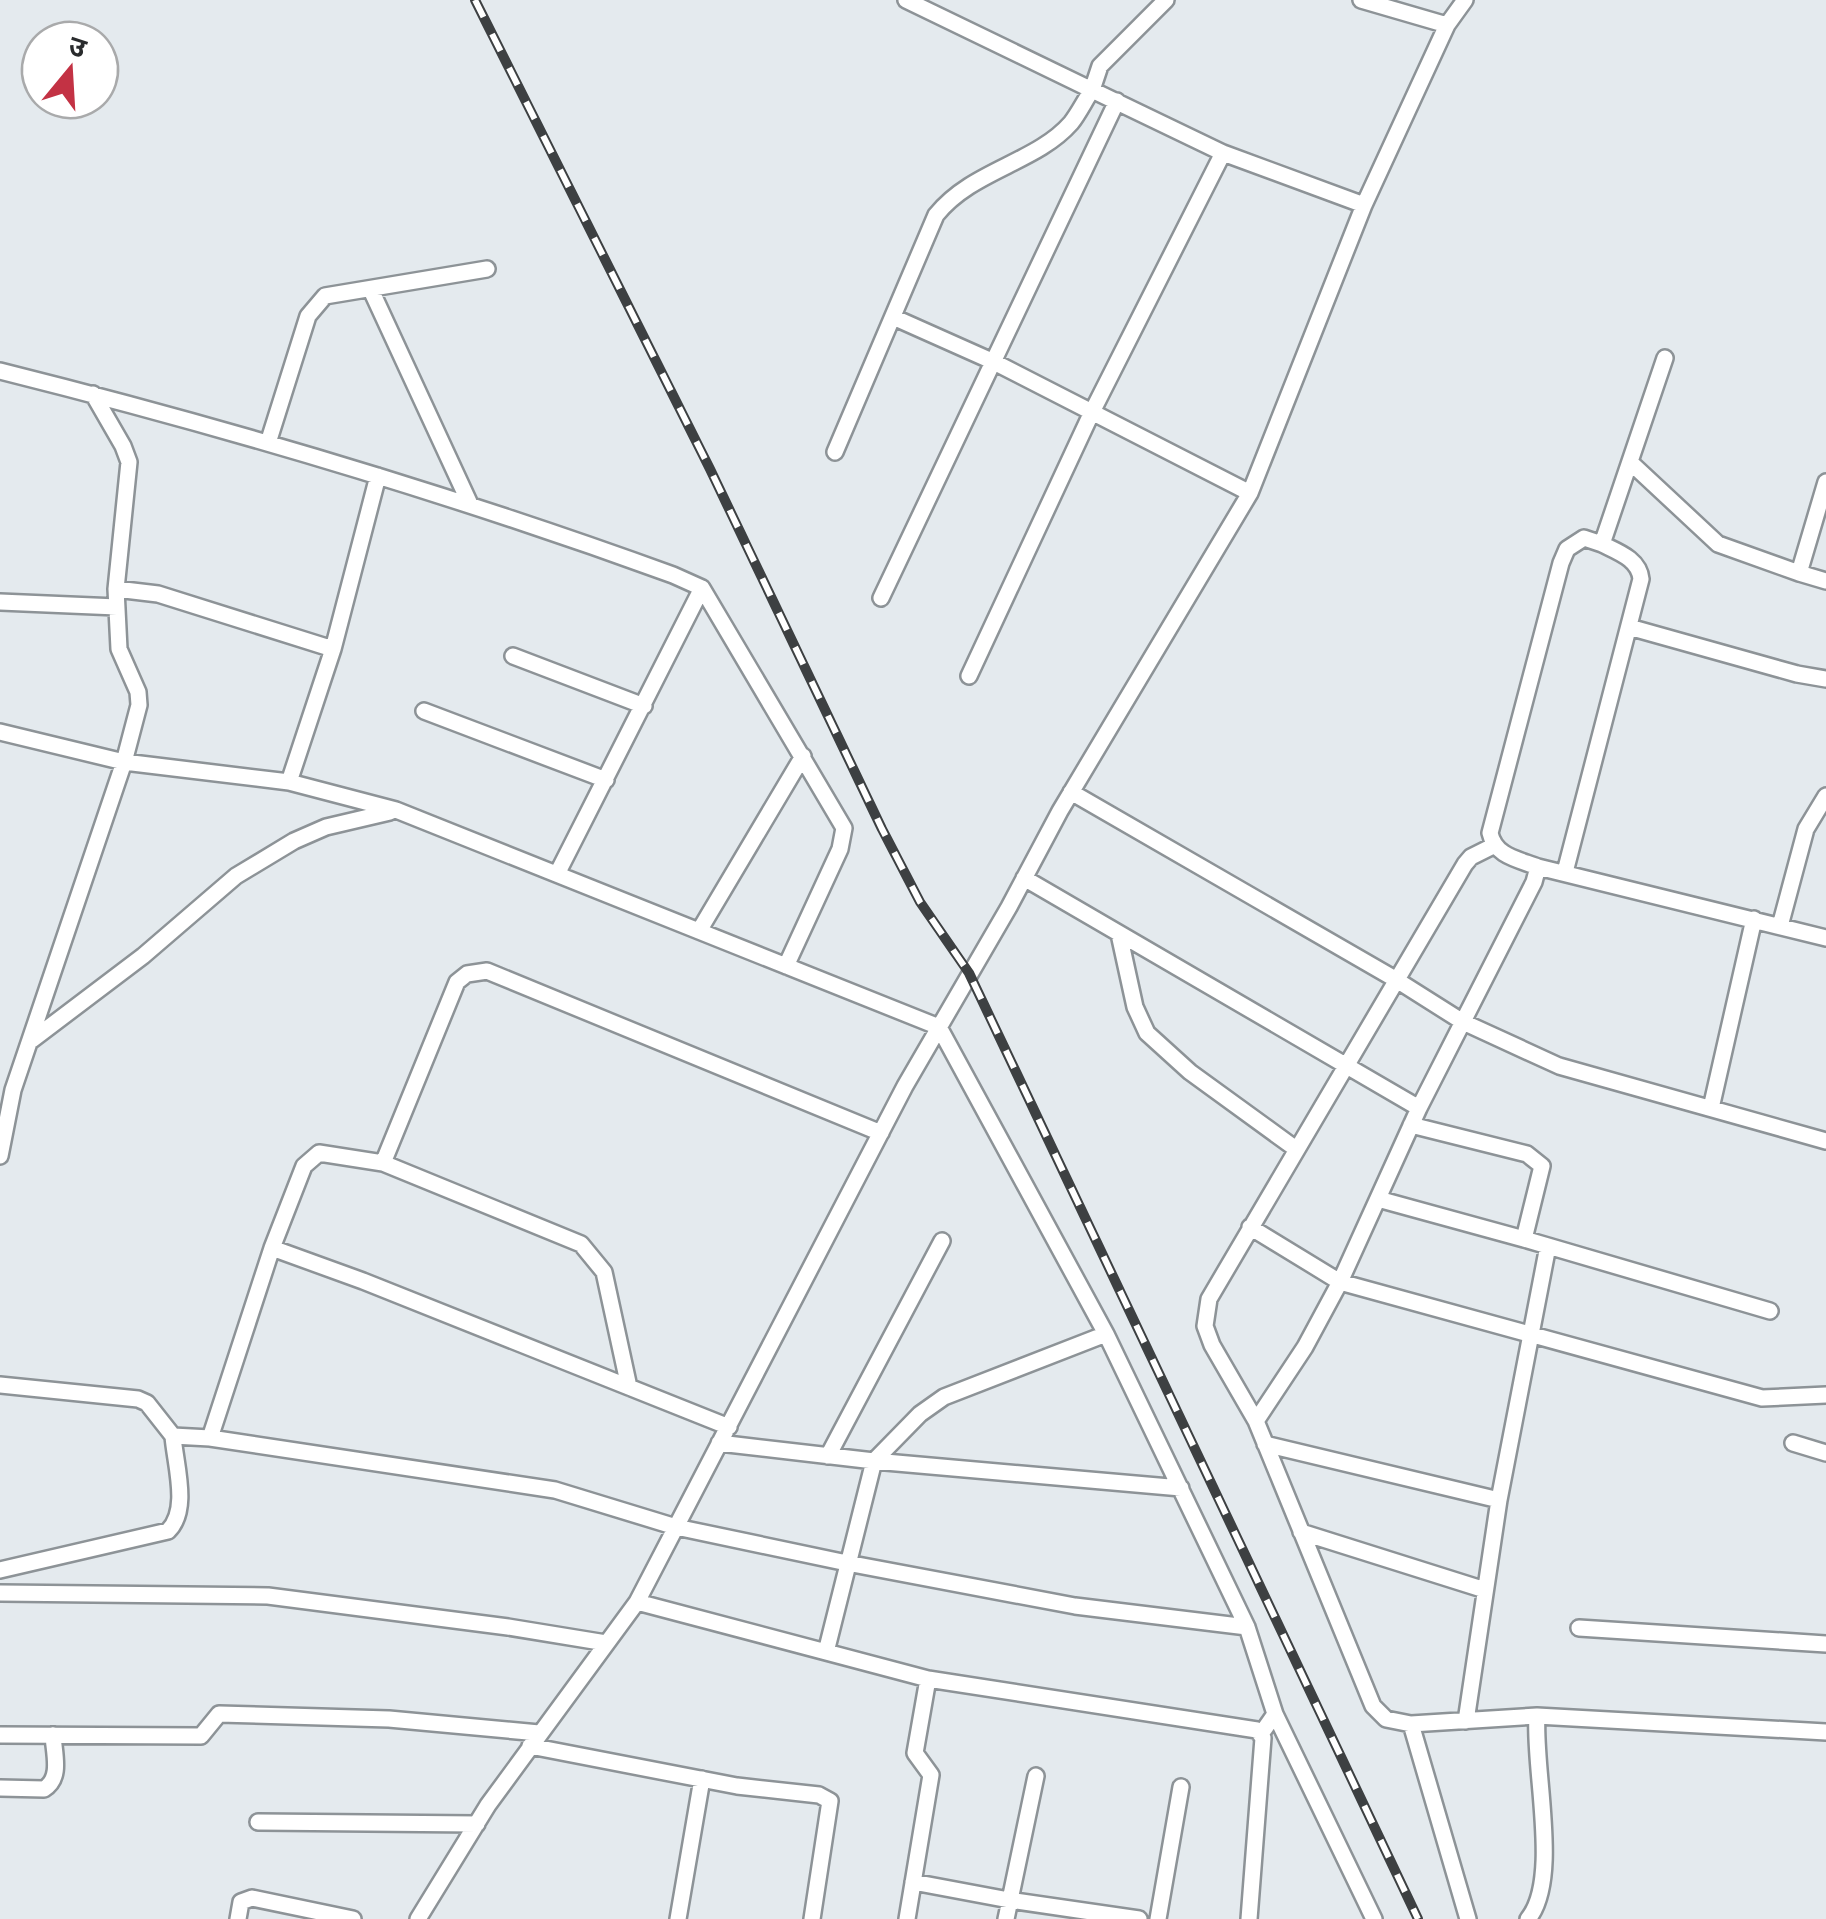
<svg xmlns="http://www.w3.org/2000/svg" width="1826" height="1919" font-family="Figtree,'Noto Sans Devanagari',sans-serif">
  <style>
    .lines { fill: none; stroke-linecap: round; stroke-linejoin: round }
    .street-casing { stroke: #8d9397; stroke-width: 20 }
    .street { stroke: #fff; stroke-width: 15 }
    .rail-casing { stroke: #3d4042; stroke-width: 10 }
    .rail { stroke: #fff; stroke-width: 6; stroke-dasharray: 19; stroke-linecap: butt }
  </style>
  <rect width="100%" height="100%" fill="#e4eaee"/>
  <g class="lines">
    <defs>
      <path id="street" d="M1166 0 1100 66 1092 90 1223 153 1364 205
        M1361 0 1447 25
        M371 290 469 502
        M893 317 994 362 1250 493
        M0 371C228 428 453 495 673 575L702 588 844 828 840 849 786 966
        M268 443 308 316 325 296 487 269
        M835 452 936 215C972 170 1036 163 1071 123 1079 113 1085 100 1092 90L906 0
        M1630 462 1718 544 1799 573
        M1826 482 1799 573 1826 581
        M116 589 158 594 333 649
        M881 598 1117 101
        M0 602 117 607
        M1629 627 1797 674 1826 679
        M513 656 644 706
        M969 676 1092 412 1223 153
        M424 711 606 780
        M0 732 124 762 289 782 396 810 939 1027 1106 1334 1247 1627 1275 1714 1261 1734
        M289 782 333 649 378 476
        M1071 792 1395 979 1463 1022 1559 1066 1826 1141
        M1538 867C1517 859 1495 856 1490 833L1561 563 1567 549 1584 538 1602 544
        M1565 872 1641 579C1639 559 1618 552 1602 544L1665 358
        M557 874 702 588
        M1024 878 1419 1108 1534 882 1538 867 1826 938
        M1780 926 1806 829 1826 796
        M699 931 803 756
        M1119 934 1135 1007 1147 1033 1190 1072 1296 1149
        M32 1040 143 956 236 876 294 841 326 827 390 812
        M1419 1108 1340 1282 1305 1347 1256 1421 1373 1706 1386 1719 1411 1724 1537 1716
        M1711 1108 1754 919
        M1411 1125 1527 1154 1542 1166 1524 1239 1548 1246 1499 1500 1466 1721
        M0 1156 13 1090 124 762 139 705 138 692 119 649 116 589 129 462 123 446 93 394
        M383 1163 581 1244 604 1272 629 1387
        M1378 1199 1524 1239
        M1250 1227 1340 1282 1762 1398 1826 1395
        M1548 1246 1770 1311
        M272 1248 363 1281 729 1427
        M0 1385 138 1399 147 1403 173 1436 210 1438 555 1490 676 1527 847 1563 1075 1606 1247 1627
        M1256 1421 1212 1345 1205 1326 1209 1299 1465 864 1471 857 1493 846
        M210 1438 272 1248 304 1166 319 1153 383 1163 457 982 467 974 487 971 881 1133
        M719 1443 874 1461 1181 1488
        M1793 1443 1826 1453
        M1265 1444 1499 1500
        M828 1456 942 1241
        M1301 1532 1485 1590
        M0 1570 168 1531C190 1510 175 1464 173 1436
        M0 1593 268 1596 508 1627 606 1643
        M637 1602 928 1679 1257 1730 1263 1738 1249 1919
        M1579 1628 1826 1644
        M826 1652 874 1461 920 1414 944 1397 1106 1334
        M1275 1714 1374 1919
        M1411 1724 1468 1919
        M0 1735 201 1736 219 1714 389 1719 539 1733
        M530 1746 737 1786 819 1795 830 1801 812 1919
        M0 1788 44 1789C62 1778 54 1754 53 1735
        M258 1822 477 1824
        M913 1882 1009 1900 1139 1919
        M238 1919 241 1902 252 1898 353 1919
        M418 1919 488 1805 637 1602 905 1086 1009 907 1060 811 1250 493 1364 205 1447 25 1465 0
        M678 1919 702 1779
        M907 1919 931 1775 915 1753 928 1679
        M1006 1919 1036 1776
        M1158 1919 1181 1787
        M1528 1919C1561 1879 1533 1769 1537 1716L1826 1732"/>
    </defs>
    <use href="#street" class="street-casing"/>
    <use href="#street" class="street"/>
    <defs>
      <path id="rail" d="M475 0 710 469 882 829 920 902 969 973 1418 1919"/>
    </defs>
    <use href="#rail" class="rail-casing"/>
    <use href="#rail" class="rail"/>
  </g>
  <g transform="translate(70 70) rotate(18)"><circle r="48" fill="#ffffff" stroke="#a9aaab" stroke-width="2.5"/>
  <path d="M0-8L18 38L0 25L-18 38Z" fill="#c33244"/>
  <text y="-15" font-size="28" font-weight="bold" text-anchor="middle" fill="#292b2d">उ</text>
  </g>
</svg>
